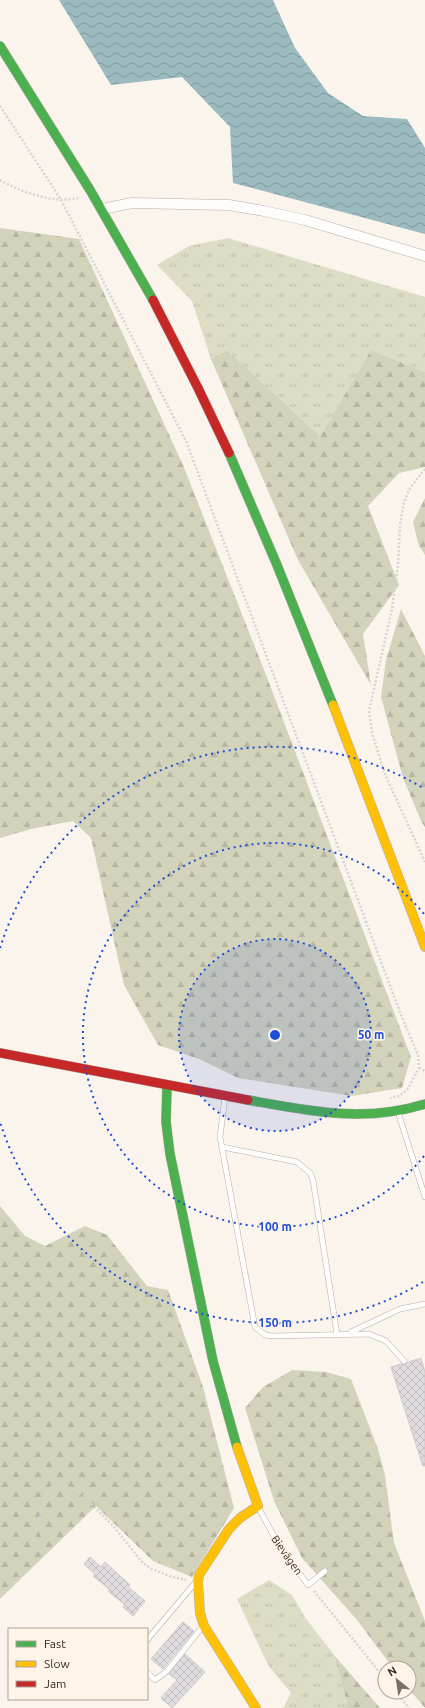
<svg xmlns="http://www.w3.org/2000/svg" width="425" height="1708" font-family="Ubuntu,sans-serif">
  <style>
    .grass { fill: url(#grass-tufts) }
    .forest { fill: url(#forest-firs) }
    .water { fill: url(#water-waves) }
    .building { fill: url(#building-cross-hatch); stroke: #cdc9cc }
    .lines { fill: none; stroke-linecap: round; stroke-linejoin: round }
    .lane-casing { stroke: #b5aea6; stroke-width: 6 }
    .street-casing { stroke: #b5aea6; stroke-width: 11 }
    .fast-casing { stroke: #b5aea6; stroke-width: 10 }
    .slow-casing { stroke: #b5aea6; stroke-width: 10 }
    .jam-casing { stroke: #b5aea6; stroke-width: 10 }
    .path { stroke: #d6d3d0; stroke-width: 2.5; stroke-dasharray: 2 2; stroke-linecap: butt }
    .lane { stroke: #fefdfc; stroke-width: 5 }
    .street { stroke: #fefdfc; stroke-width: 10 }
    .fast { stroke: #4caf50; stroke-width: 9 }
    .slow { stroke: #ffc107; stroke-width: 9 }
    .jam { stroke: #c62828; stroke-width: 9 }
    .ring { fill: none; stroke: #1d4ed8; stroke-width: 2; stroke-dasharray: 2 4 }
    .labels { text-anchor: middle; stroke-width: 3; stroke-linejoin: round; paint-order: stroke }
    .street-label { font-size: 11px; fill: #342a1f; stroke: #fff4e8 }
    .centre { fill: #1d4ed8; stroke: #fff4e8; stroke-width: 2 }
    .ring-label { font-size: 12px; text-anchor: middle; font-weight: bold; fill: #1d4ed8; stroke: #fff4e8; stroke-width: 3; stroke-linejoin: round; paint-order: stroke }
  </style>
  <defs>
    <pattern id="grass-tufts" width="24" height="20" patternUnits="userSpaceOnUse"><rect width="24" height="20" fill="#ddddc6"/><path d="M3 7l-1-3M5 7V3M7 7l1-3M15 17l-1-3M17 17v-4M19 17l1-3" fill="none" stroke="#bebeaa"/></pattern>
    <pattern id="forest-firs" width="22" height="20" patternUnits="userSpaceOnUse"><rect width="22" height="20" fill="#d3d3bc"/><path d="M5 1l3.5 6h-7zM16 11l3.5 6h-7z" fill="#b6b5a1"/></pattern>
    <pattern id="water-waves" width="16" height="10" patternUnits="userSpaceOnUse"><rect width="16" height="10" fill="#9cbbc0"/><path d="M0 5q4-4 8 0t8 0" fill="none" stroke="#80989b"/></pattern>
    <pattern id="building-cross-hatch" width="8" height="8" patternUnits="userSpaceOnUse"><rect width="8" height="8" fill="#dfdbdf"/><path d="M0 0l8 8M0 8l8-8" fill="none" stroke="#c0bcbf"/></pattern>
  </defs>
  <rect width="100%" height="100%" fill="#faf4ed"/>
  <path class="grass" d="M228 238 425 297V372L371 350 320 436 227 350 211 359 192 301 157 265 189 246Z
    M269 1580 292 1595 304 1616 334 1655 347 1703 343 1708H283L291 1693 268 1665 237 1599Z"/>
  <path class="forest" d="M0 228 79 239 183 465 268 680 411 1057 402 1088 352 1096 238 1078 199 1059 158 1045 124 985 91 838 73 821 31 829 0 838Z
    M227 350 320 436 371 350 425 372V467L399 473 368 506 399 585 363 634 371 685 298 560 211 359Z
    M425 498V555L419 546 413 522Z
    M401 609 425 656V827L422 823 403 778 381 697 386 660Z
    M0 1206 25 1236 45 1246 85 1226 107 1235 147 1286 168 1290 203 1387 234 1508 192 1577 153 1561 96 1506 0 1599Z
    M292 1370 326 1372 351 1379 378 1449 385 1475 394 1543 425 1621V1708L409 1689V1668H393L357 1620 302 1558 274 1501 245 1408 263 1387Z
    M334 1655 380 1708H343L347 1703Z"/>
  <path class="water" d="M59 0H273L295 48 328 93 363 116 407 119 425 148V234L233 183 230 127 182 77 111 85Z"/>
  <path class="building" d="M421 1358 425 1372V1466H423L391 1367 401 1364 405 1365 408 1362Z
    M90 1557 101 1567 105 1562 130 1585 128 1587 145 1601 133 1616 123 1607 125 1605 108 1591 109 1589 93 1576 95 1574 84 1564Z
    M183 1622 194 1631 163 1669 151 1659Z
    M185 1654 205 1672 172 1708 161 1698 177 1680 169 1674Z"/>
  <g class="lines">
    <defs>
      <path id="lane" d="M225 1097 220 1137 255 1327 265 1335 272 1336 369 1334 386 1341 404 1361
        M398 1112 425 1197
        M222 1147 297 1162 310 1173 313 1180 337 1334
        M351 1332 400 1309 425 1304
        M258 1507 281 1549 308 1585 325 1571
        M147 1640 195 1583
        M147 1672 155 1680 167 1671 203 1626"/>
      <path id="street" d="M102 209 132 203 229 205 264 211 305 220 425 256"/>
      <path id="fast" d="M0 46 90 190 153 300
        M229 453 277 565 333 705
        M167 1086 166 1122 170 1154 213 1361 237 1447
        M248 1100C309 1111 363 1123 425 1104"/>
      <path id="slow" d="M333 705 425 947
        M237 1447 258 1506 240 1518 229 1529 199 1575 198 1582 200 1613 204 1626 256 1708"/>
      <path id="jam" d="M153 300 198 388 229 453
        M0 1053 248 1100"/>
    </defs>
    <use href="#lane" class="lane-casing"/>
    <use href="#street" class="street-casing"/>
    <use href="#fast" class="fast-casing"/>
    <use href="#slow" class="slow-casing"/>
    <use href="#jam" class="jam-casing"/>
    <path class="path" d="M0 106 60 198 186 441 401 1015 418 1055 419 1068 407 1090 399 1096 390 1098
      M0 180C21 192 53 204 78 198
      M425 469 410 488 404 502 400 525 398 565 392 609 369 711 372 732 384 772 425 862
      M419 1068 425 1071
      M34 1541C37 1529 44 1493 53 1486 55 1485 60 1484 62 1484L81 1493 114 1527 142 1562 150 1568 172 1577 186 1580
      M314 1591 385 1679
      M396 1692 409 1708"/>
    <use href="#lane" class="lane"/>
    <use href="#street" class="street"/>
    <use href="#fast" class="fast"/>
    <use href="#slow" class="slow"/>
    <use href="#jam" class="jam"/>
  </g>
  <circle cx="275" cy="1035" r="96" fill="#1d4ed8" fill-opacity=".12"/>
  <g class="ring">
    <circle cx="275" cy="1035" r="96"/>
    <path d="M424 1156A192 192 0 1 1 424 914"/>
    <path d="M423 1282A288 288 0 0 1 0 1122M0 948A288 288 0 0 1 423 788"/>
  </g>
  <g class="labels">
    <g class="street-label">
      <text transform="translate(287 1555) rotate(55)" y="4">Bievägen</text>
    </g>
  </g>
  <circle cx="275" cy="1035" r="6" class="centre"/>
  <g class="ring-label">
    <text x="371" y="1039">50 m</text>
    <text x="275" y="1231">100 m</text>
    <text x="275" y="1327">150 m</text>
  </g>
  <rect x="8" y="1628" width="140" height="72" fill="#fff4e8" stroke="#aea398"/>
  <rect x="16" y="1641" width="20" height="6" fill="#4caf50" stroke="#aea398"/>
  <text x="44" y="1648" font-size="12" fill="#342a1f">Fast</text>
  <rect x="16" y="1661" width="20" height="6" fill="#ffc107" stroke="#aea398"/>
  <text x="44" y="1668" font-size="12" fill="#342a1f">Slow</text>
  <rect x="16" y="1681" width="20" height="6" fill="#c62828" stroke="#aea398"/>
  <text x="44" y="1688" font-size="12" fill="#342a1f">Jam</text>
  <g transform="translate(397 1680) rotate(330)"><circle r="19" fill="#fff4e8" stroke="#aea398"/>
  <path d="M0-3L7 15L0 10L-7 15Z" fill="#797167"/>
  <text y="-6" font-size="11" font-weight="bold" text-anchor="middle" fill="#342a1f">N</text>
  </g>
</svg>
